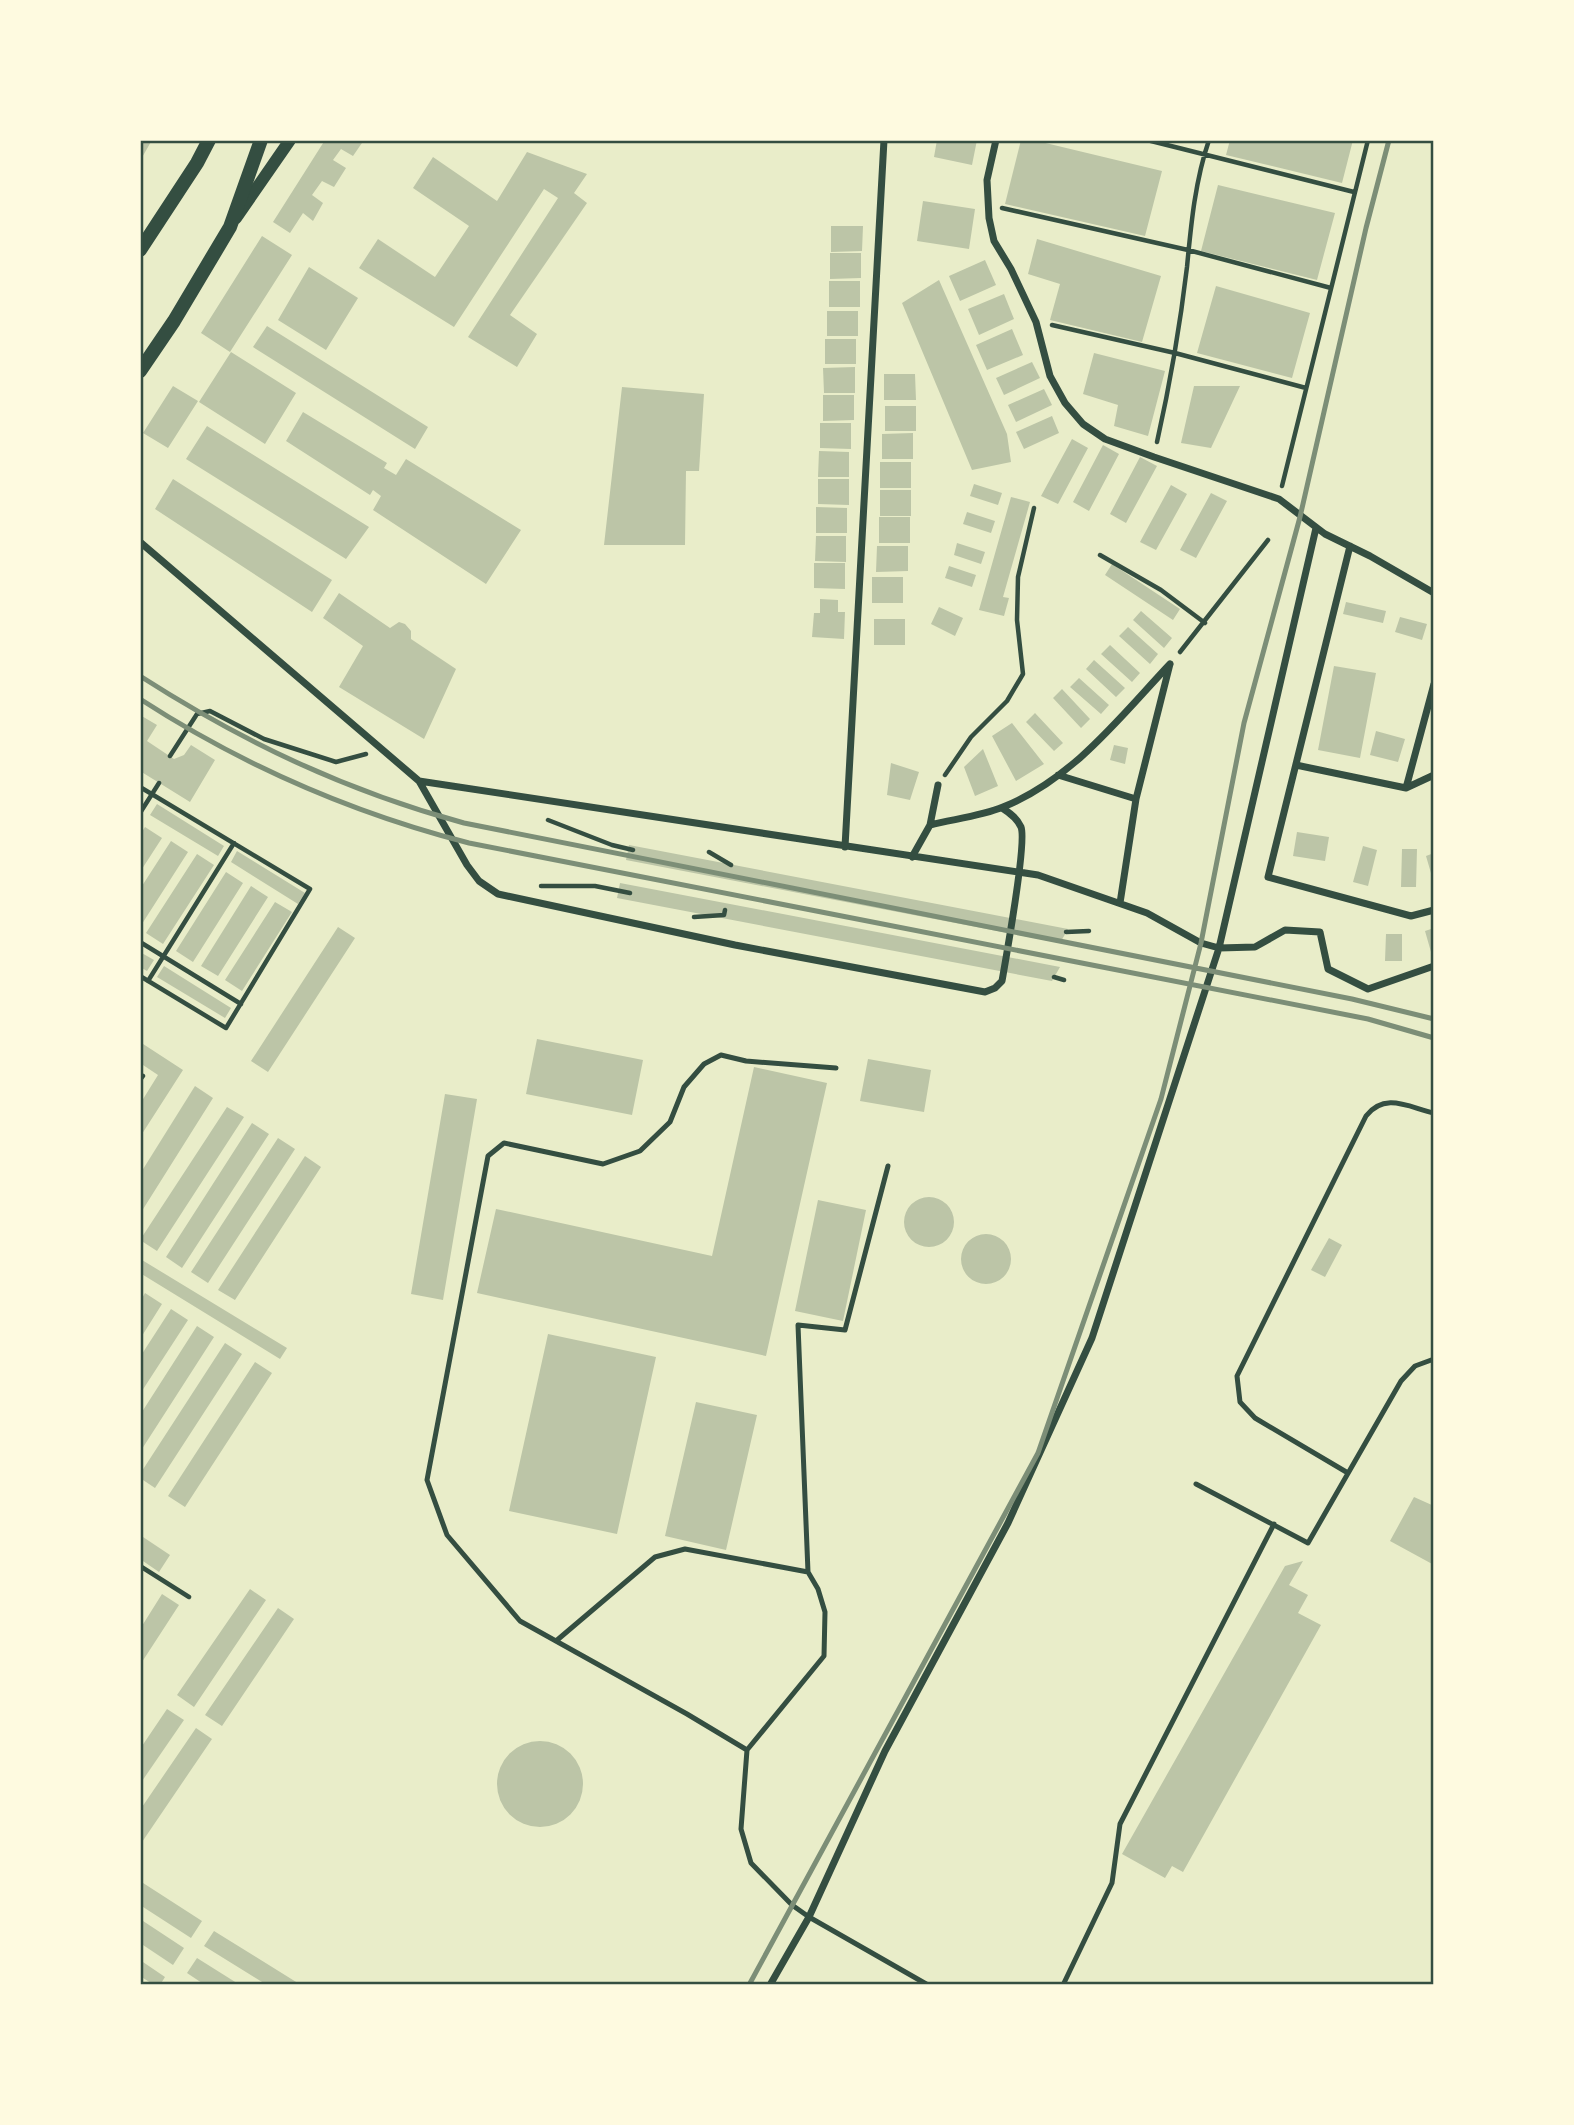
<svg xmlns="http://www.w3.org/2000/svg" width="1574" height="2125" font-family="Lato,sans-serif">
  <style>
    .building { fill: #bcc5a7 }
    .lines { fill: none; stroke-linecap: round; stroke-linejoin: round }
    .path { stroke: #344e41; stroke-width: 4.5 }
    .service { stroke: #344e41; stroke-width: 5 }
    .minor { stroke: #344e41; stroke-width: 7 }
    .tertiary { stroke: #344e41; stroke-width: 12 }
    .secondary { stroke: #344e41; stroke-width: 14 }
    .rail { stroke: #7c8e77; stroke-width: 5 }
    .neatline { fill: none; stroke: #344e41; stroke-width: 2.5 }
  </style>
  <rect width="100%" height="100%" fill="#e9edc9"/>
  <path class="building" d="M140 140H152L140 161Z
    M325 140H364L353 156 341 149 333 160 346 168 334 187 322 181 312 195 323 203 313 221 303 213 290 233 273 222Z
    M937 140H977L972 165 934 157Z
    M1021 140H1033L1162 171 1145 236 1005 204Z
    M1230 140H1353L1342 183 1226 155Z
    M527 152 587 174 574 193 587 203 510 315 537 334 517 367 468 337 558 198 544 189 454 327 359 268 378 239 435 277 469 226 413 188 433 157 497 201Z
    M1218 185 1335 213 1317 280 1201 251Z
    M923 201 975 209 969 249 917 241Z
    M831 226H863L862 251 831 252Z
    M262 236 292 255 230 352 201 333Z
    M1037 239 1161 276 1142 342 1050 320 1060 284 1028 274Z
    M830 253H861V278L830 279Z
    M985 260 996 285 960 301 949 276Z
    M309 267 358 298 326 350 278 320Z
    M939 280 1007 434 1011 462 972 470 902 303Z
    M829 281H860V307H829Z
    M1216 286 1310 313 1292 378 1197 353Z
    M1004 294 1014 319 979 335 968 309Z
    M827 311H858V336H827Z
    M267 326 428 427 415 449 253 347Z
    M1012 329 1023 355 987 370 976 345Z
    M825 339H856V364H825Z
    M231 352 296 393 265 444 199 402Z
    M1094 353 1165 371 1148 436 1114 426 1118 405 1083 394Z
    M1032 362 1040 378 1004 395 996 378Z
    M855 367V393H824L823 368Z
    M884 374H915L916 400H884Z
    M173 386 198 401 168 448 143 433Z
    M1194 386H1240L1211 448 1181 443Z
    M622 387 704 394 699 471H686L685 545H604Z
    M1044 389 1052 405 1016 422 1008 405Z
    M823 395H854V420L823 421Z
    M885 406H916V431H885Z
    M303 412 387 463 384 468 396 475 406 459 521 530 486 584 373 510 381 496 373 490 370 495 286 441Z
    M1052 416 1059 433 1024 449 1016 432Z
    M820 423H851V449L820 448Z
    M207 426 369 527 346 559 186 459Z
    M913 433V459H882V434Z
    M1072 439 1088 448 1058 504 1041 496Z
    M1103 445 1119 454 1089 511 1073 502Z
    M819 451 849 452V477H818Z
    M1140 457 1157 466 1126 523 1110 514Z
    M880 462H911V488H880Z
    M173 479 332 580 312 612 155 509Z
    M818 479H849V505L818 504Z
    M974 484 1002 493 998 505 970 496Z
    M1171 485 1187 494 1156 550 1140 542Z
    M880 490H911V516H880Z
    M1211 493 1227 501 1196 558 1180 550Z
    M1011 497 1030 502 1003 597 1009 598 1004 616 979 610Z
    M816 507 847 508V533H816Z
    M967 512 995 521 991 533 963 524Z
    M879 517H910V543H879Z
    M816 536H846V562L815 561Z
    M957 543 985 552 981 564 954 555Z
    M877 546H908V571L876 572Z
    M814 563H845V589L814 588Z
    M1112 564 1180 609 1173 620 1105 575Z
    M949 566 976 575 972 587 945 578Z
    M872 577H903V603H872Z
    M339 593 390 628 399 622 405 624 411 631V639L456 669 424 739 339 687 363 646 323 618Z
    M820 599 838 600V612H845L844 639 812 637 814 613H820Z
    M1346 602 1386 611 1383 623 1343 614Z
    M939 607 963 618 955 636 931 624Z
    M1141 611 1172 638 1164 648 1133 620Z
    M1400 617 1427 624 1422 640 1395 632Z
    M874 619H905V645H874Z
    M1128 627 1158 654 1150 664 1119 636Z
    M1110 645 1140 673 1132 682 1101 654Z
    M1094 660 1125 688 1116 697 1086 669Z
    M1334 666 1376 673 1360 758 1318 750Z
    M1079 678 1109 705 1101 714 1070 687Z
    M1062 689 1090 719 1081 728 1053 698Z
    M1035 713 1063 743 1054 751 1026 722Z
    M140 715 157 725 147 741 174 759 184 755 191 745 215 760 190 802 140 771Z
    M1012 723 1044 764 1016 781 992 736Z
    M1376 731 1405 739 1398 762 1370 755Z
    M1114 745 1128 748 1125 764 1110 760Z
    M983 749 998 786 975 796 964 767Z
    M891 763 919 772 910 800 887 795Z
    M157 804 224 846 218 856 150 815Z
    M145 827 162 838 140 872V835Z
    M1297 832 1329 837 1325 861 1293 856Z
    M171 841 188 852 140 927V889Z
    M629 845 1068 929 1060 943 626 860Z
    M1363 846 1377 850 1368 886 1353 882Z
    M1402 849H1417L1416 887H1401Z
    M237 851 305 893 298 904 231 862Z
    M1434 853V880H1433L1426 856Z
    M197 854 214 865 163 944 146 933Z
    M226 872 243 883 193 962 176 951Z
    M620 883 1060 967 1052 981 617 898Z
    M251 886 268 897 218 976 201 966Z
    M275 902 292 912 242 991 225 980Z
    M338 927 355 938 268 1072 251 1061Z
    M1434 928V951L1431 952 1425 931Z
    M1386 934H1402V961H1385Z
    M140 952 154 960 147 971 140 967Z
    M164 966 231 1008 225 1018 157 977Z
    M537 1039 643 1060 632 1115 526 1094Z
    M140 1042 183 1070 140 1137V1104L158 1075 140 1063Z
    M868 1059 931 1070 924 1112 860 1101Z
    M754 1067 827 1083 766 1356 477 1293 496 1209 712 1256Z
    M195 1086 213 1098 140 1214V1174Z
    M445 1094 477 1099 443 1300 411 1294Z
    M227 1107 244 1117 157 1251 140 1240Z
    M252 1123 269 1134 182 1268 166 1257Z
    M278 1138 295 1149 208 1283 191 1272Z
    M305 1156 321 1167 235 1300 218 1290Z
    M904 1222a25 25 0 1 1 50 0a25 25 0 1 1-50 0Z
    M818 1200 866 1210 843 1321 795 1311Z
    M961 1259a25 25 0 1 1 50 0a25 25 0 1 1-50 0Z
    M1329 1238 1342 1245 1325 1277 1311 1270Z
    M142 1260 287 1348 280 1359 140 1273Z
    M145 1293 162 1304 140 1339V1302Z
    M171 1309 188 1320 140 1394V1357Z
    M197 1326 214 1337 140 1452V1415Z
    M548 1334 656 1357 617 1534 509 1511Z
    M225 1343 242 1354 155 1488 140 1478V1474Z
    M255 1362 272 1373 185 1507 168 1496Z
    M696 1402 757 1415 726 1550 665 1536Z
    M1414 1497 1434 1506V1565L1390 1541Z
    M140 1535 170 1555 159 1572 140 1559Z
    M1303 1561 1289 1585 1308 1595 1298 1613 1321 1625 1183 1872 1172 1866 1165 1878 1122 1854 1285 1566Z
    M250 1589 266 1600 194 1707 177 1695Z
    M162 1594 179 1605 140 1665V1629Z
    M278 1608 294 1619 222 1726 205 1715Z
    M167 1709 184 1720 140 1784V1749Z
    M196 1728 212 1739 140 1845V1810Z
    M497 1784a43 43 0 1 1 86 0a43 43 0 1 1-86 0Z
    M140 1881 202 1921 191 1938 140 1905Z
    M140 1919 184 1948 173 1965 140 1943Z
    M214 1931 301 1985H267L204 1946Z
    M197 1958 240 1985H205L187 1973Z
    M140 1960 165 1977 160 1985H154L140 1976Z"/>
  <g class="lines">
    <path class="path" d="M1147 140 1354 192
      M1002 208 1188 250 1331 288
      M1052 325 1175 353 1306 388
      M1157 442C1170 384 1180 326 1187 267 1191 225 1195 181 1209 140
      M1282 486 1368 140
      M1100 555 1161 590 1205 623
      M1180 652 1268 540
      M170 756 197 714 210 711 264 739 336 762 366 754
      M945 775 971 737 1007 701 1023 674 1017 620 1018 577 1034 508
      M140 787 310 889 226 1028 140 976
      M140 813 159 783
      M548 820 612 845 633 850
      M709 852 731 865
      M541 886H595L630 893
      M694 917 724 915 725 910
      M1066 932 1089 931
      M140 942 241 1004
      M1054 977 1064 980
      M148 981 234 843
      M140 1075 143 1076 140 1080
      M140 1566 189 1597"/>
    <path class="service" d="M888 1166 845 1330 798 1325 808 1572 818 1589 825 1612 824 1656 747 1750 741 1829 751 1863 792 1905 809 1917 928 1985
      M1348 1473 1255 1418 1240 1402 1237 1376 1366 1116C1385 1092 1408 1107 1434 1113
      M1196 1484 1308 1543 1401 1381 1415 1366 1434 1359
      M556 1641 655 1557 685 1549 808 1572
      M747 1750 687 1714 520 1621 447 1535 427 1480 488 1156 504 1143 603 1164 640 1151 670 1122 684 1087 704 1064 721 1055 746 1061 836 1068
      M1063 1985 1112 1883 1120 1824 1274 1524"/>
    <path class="minor" d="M996 140 987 180 989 218 994 241 1011 269 1036 322 1050 376 1065 403 1083 424 1105 439 1154 457 1279 499 1325 534 1370 556 1434 593
      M140 542 419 781 467 865 479 881 498 894 735 945 985 992 995 988 1002 981C1006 958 1027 842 1021 827 1017 818 1010 813 1002 808
      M1350 546 1268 877 1411 916 1434 910
      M1296 765 1406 788 1434 775
      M1058 775 1136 799
      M419 781 1038 875 1147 913 1201 943 1219 948 1255 947 1285 930 1320 932 1328 969 1368 989 1434 966
      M1406 788 1434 684
      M930 825C954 819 981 816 1003 807 1073 779 1120 717 1170 664
      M845 847 884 140
      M912 857 930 825 938 785
      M1120 903 1136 799 1170 664
      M770 1985 809 1917 885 1751 1008 1523 1092 1338 1219 948 1316 528"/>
    <path class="tertiary" d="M236 218 290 140"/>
    <path class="secondary" d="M140 250 197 163 209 140
      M140 371 174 321 230 227 261 140"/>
    <path class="rail" d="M140 676C243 742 346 791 464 823L1352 999 1434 1019
      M140 699C242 765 352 813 469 843L1368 1019 1434 1038
      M749 1985 1038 1453 1161 1099 1201 943 1244 723 1300 517 1366 228 1389 140"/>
  </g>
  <rect width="1574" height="2125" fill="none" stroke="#fefae0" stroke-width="284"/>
  <rect x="142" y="142" width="1290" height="1841" class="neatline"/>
</svg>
